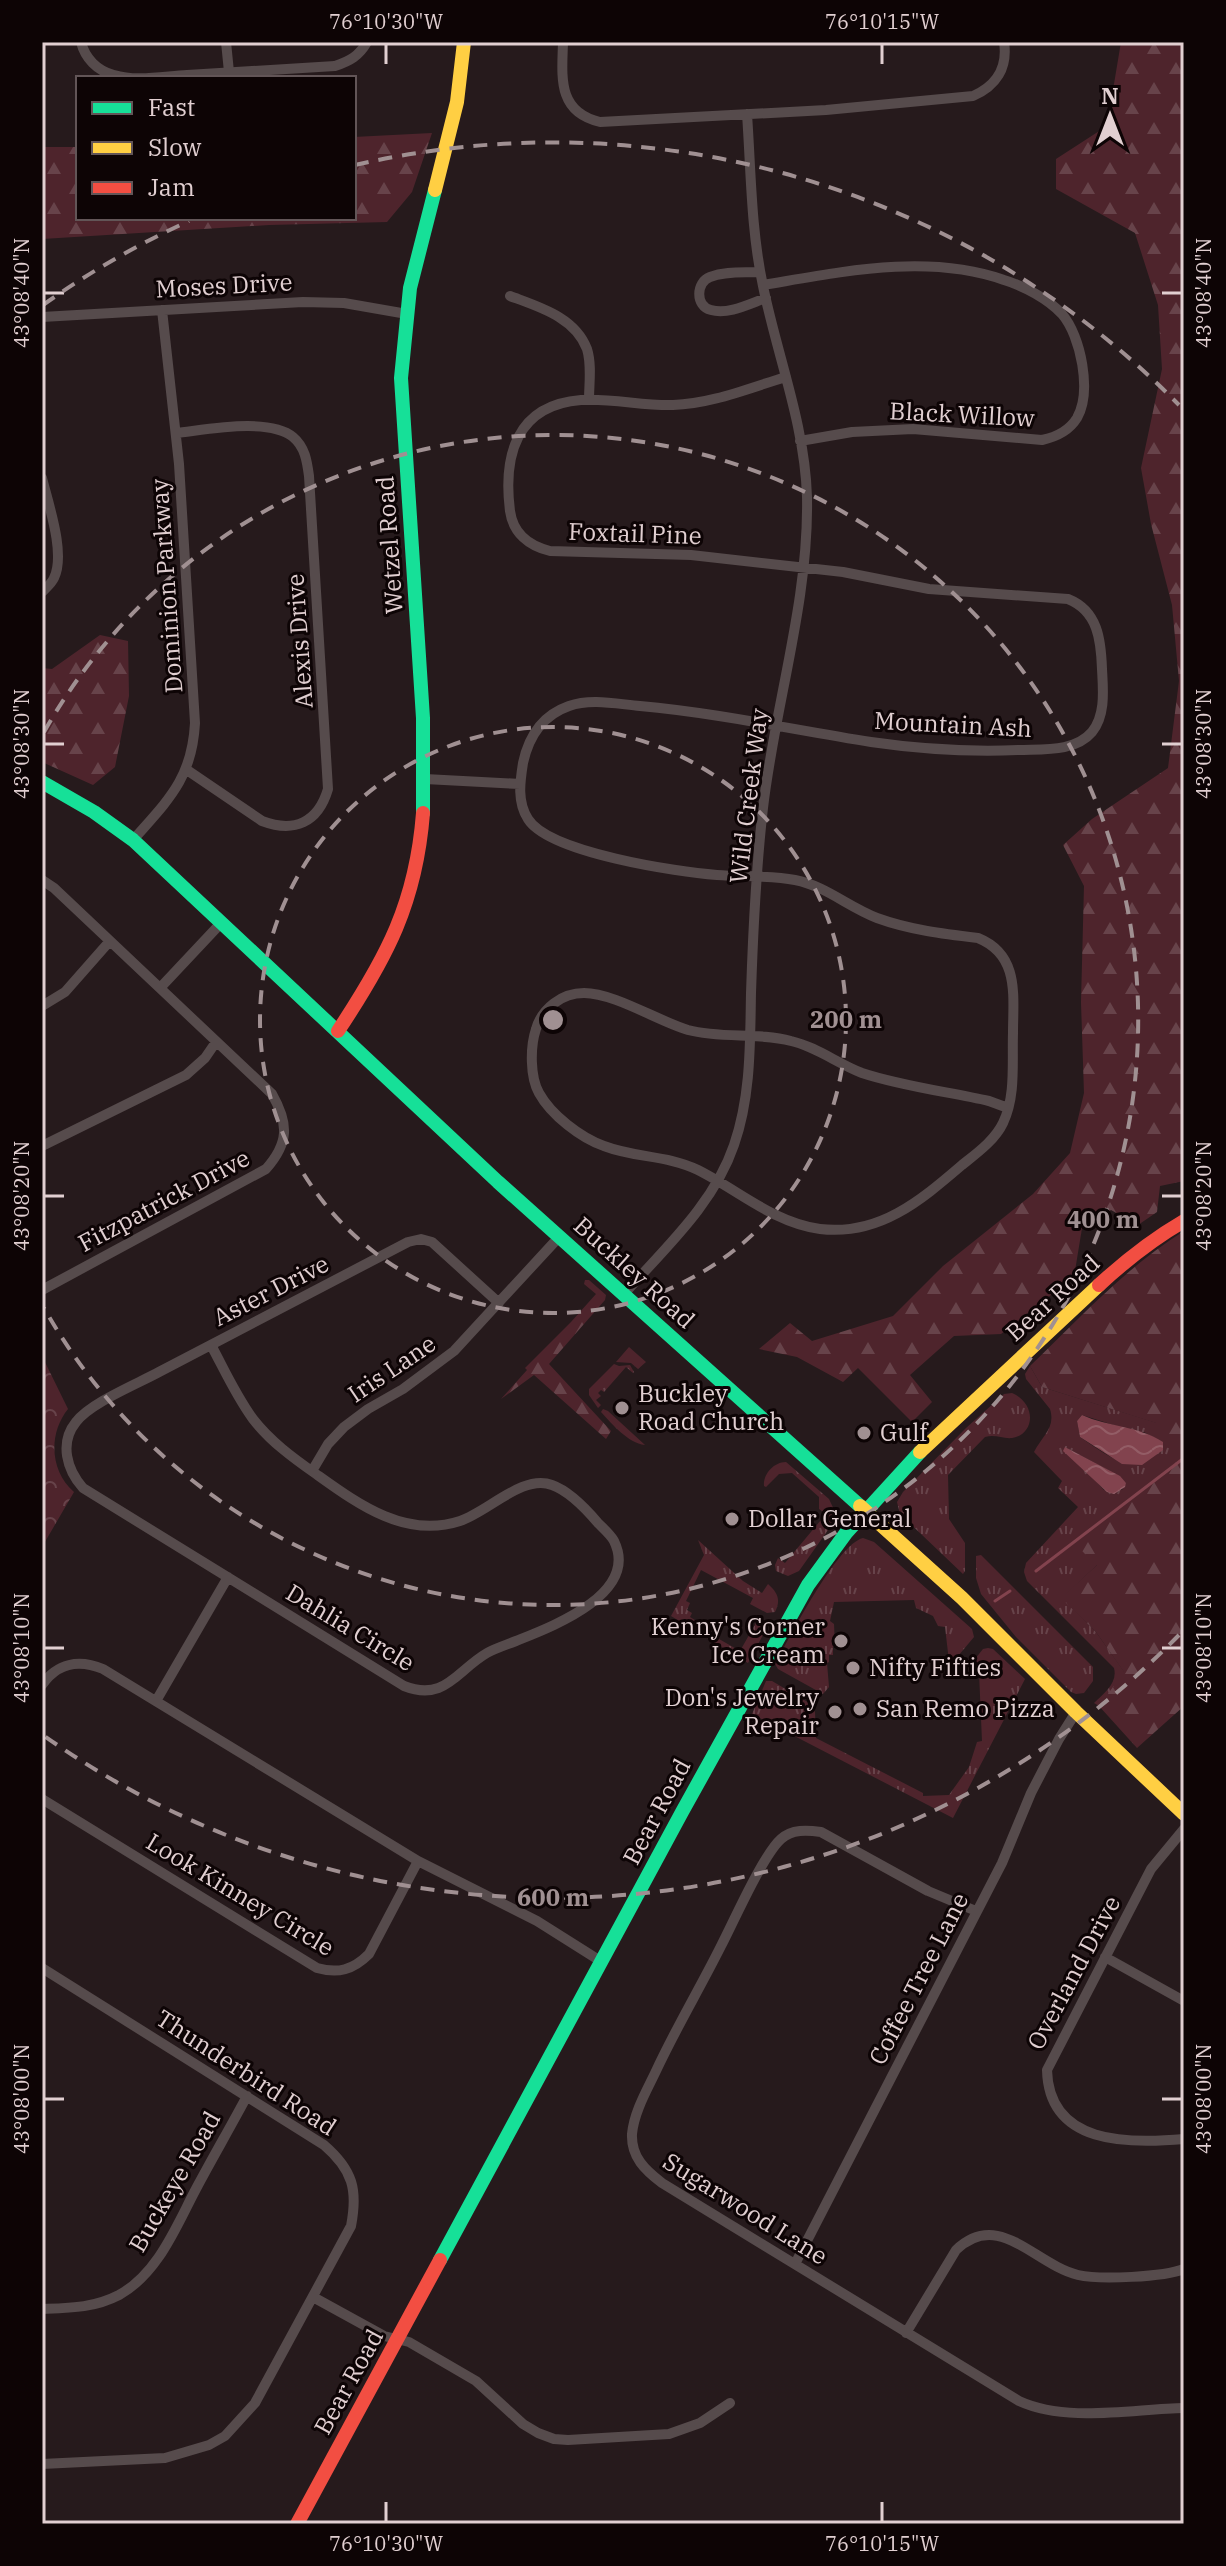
<svg xmlns="http://www.w3.org/2000/svg" width="1226" height="2566" font-family="'IBM Plex Serif',serif">
  <style>
    .grass { fill: url(#grass-tufts); fill-rule: evenodd }
    .forest { fill: url(#forest-firs) }
    .park { fill: url(#park-crowns) }
    .water { fill: url(#water-waves) }
    .lines { fill: none; stroke-linecap: round; stroke-linejoin: round }
    .stream { stroke: #82434e; stroke-width: 3 }
    .street { stroke: #564b4c; stroke-width: 10 }
    .fast { stroke: #16e098; stroke-width: 14 }
    .slow { stroke: #ffcf43; stroke-width: 14 }
    .jam { stroke: #f24e42; stroke-width: 14 }
    .ticks { fill: none; stroke: #e1cfd1; stroke-width: 3 }
    .ring { fill: none; stroke: #a09092; stroke-width: 4; stroke-dasharray: 14 10 }
    .poi-dot { fill: #a09092; stroke: #0d0405; stroke-width: 3 }
    .labels { text-anchor: middle; stroke-width: 6; stroke-linejoin: round; paint-order: stroke }
    .street-label { font-size: 24px; fill: #e1cfd1; stroke: #0d0405 }
    .poi-label { font-size: 24px; fill: #e1cfd1; stroke: #0d0405; text-anchor: start }
    .centre { fill: #a09092; stroke: #0d0405; stroke-width: 4 }
    .ring-label { font-size: 24px; text-anchor: middle; font-weight: bold; fill: #a09092; stroke: #0d0405; stroke-width: 6; stroke-linejoin: round; paint-order: stroke }
    .neatline { fill: none; stroke: #e1cfd1; stroke-width: 3 }
    .ticks-label { font-size: 20px; text-anchor: middle; fill: #e1cfd1 }
  </style>
  <defs>
    <pattern id="grass-tufts" width="24" height="20" patternUnits="userSpaceOnUse" patternTransform="scale(2)"><rect width="24" height="20" fill="#4e242c"/><path d="M3 7l-1-3M5 7V3M7 7l1-3M15 17l-1-3M17 17v-4M19 17l1-3" fill="none" stroke="#67434a"/></pattern>
    <pattern id="forest-firs" width="22" height="20" patternUnits="userSpaceOnUse" patternTransform="scale(2)"><rect width="22" height="20" fill="#4e242c"/><path d="M5 1l3.5 6h-7zM16 11l3.5 6h-7z" fill="#67434a"/></pattern>
    <pattern id="park-crowns" width="20" height="18" patternUnits="userSpaceOnUse" patternTransform="scale(2)"><rect width="20" height="18" fill="#4e242c"/><path d="M2 6a3 3 0 1 1 6 0M12 15a3 3 0 1 1 6 0" fill="none" stroke="#67434a"/></pattern>
    <pattern id="water-waves" width="16" height="10" patternUnits="userSpaceOnUse" patternTransform="scale(2)"><rect width="16" height="10" fill="#82434e"/><path d="M0 5q4-4 8 0t8 0" fill="none" stroke="#935d66"/></pattern>
  </defs>
  <rect width="100%" height="100%" fill="#261a1c"/>
  <path class="grass" d="M629 1347 646 1362 638 1369 631 1363 616 1362Z
    M614 1364 619 1366 630 1365 634 1372 633 1373 626 1367 604 1392 601 1390 598 1393 601 1396 596 1400 601 1405 598 1408 589 1395V1389Z
    M1030 1366 1042 1387 1157 1423 1178 1448 1097 1565 1062 1598 1096 1632 1125 1673 1099 1706 1094 1703C1104 1693 1118 1683 1114 1668L1027 1581 1024 1572 1026 1563 1078 1507 1058 1488 1062 1481 1034 1452C1042 1436 1056 1428 1050 1409L1026 1379 1025 1374ZM1082 1415 1136 1432H1144L1162 1442C1142 1485 1107 1455 1080 1437L1077 1421ZM1065 1447 1110 1471 1126 1483 1122 1490H1104Z
    M1012 1393C1036 1403 1036 1434 1012 1438 1003 1439 995 1434 985 1437L948 1475 949 1519 965 1543V1571L963 1574 900 1514 897 1502 903 1492 966 1428 1004 1394Z
    M603 1409 608 1411 645 1445C628 1443 612 1424 601 1412Z
    M786 1462 829 1499 836 1514 833 1523 799 1571 788 1576 776 1571 775 1565 778 1558 785 1563 826 1514 819 1509V1497L792 1473 779 1474 766 1487 764 1486C763 1474 774 1462 786 1462Z
    M863 1538 874 1542 972 1629 974 1637 953 1662 949 1661 945 1627 938 1626 933 1616 916 1608 914 1600 834 1602 830 1621 834 1624 835 1647H833V1655H829V1662L827 1663 829 1687 823 1694 778 1669 775 1664C789 1639 837 1544 863 1538Z
    M698 1540 743 1581 762 1593 768 1584C778 1593 781 1600 775 1612L767 1613 750 1604 753 1598 701 1570 686 1601 690 1603 687 1610 692 1613 690 1617 720 1636 719 1639 740 1651 757 1621 761 1623 765 1631 748 1663 671 1616 704 1555Z
    M981 1555 1093 1667V1681L1084 1693 1076 1694 1071 1692 1016 1637 981 1594 976 1578V1556Z
    M988 1648 993 1649 1025 1679 953 1818 752 1714 766 1681H772L811 1704 815 1712 816 1738 923 1793V1796L949 1795 969 1767 977 1742 982 1741 979 1672 972 1671 971 1664 983 1649Z"/>
  <path class="forest" d="M1121 42H1184V1181L1160 1186 1157 1212 1138 1225 1111 1210 1082 1228 1074 1277 1001 1334 954 1336 910 1375 932 1402 912 1422 858 1368 843 1382 797 1357 759 1349 790 1323 812 1341 893 1316 943 1266 1033 1194 1070 1153 1084 1093 1081 1002 1084 886 1063 845 1092 819 1168 768 1179 681 1172 605 1151 524 1141 468 1162 369 1158 305 1135 233 1056 189V159L1107 126Z
    M432 133 412 192 387 222 269 225 42 239V147H78V218H354V137Z
    M100 635 128 641 129 696 115 767 93 785 42 762V668L52 669Z
    M1184 1231V1706L1137 1748 1099 1706 1124 1672 1096 1632 1061 1598 1097 1565 1068 1538 1177 1448 1156 1423 1042 1387 1030 1366C1079 1319 1126 1267 1184 1231Z
    M585 1280H589L606 1295 605 1300 549 1364 611 1431 606 1439 534 1375 501 1399 527 1370 525 1368 571 1322 596 1294 584 1284Z"/>
  <path class="park" d="M42 1356 68 1409C48 1434 50 1471 74 1492L42 1547Z"/>
  <path class="water" d="M1082 1415C1108 1427 1139 1426 1163 1442V1450L1142 1465 1122 1464 1080 1437 1077 1421Z
    M1065 1447 1120 1476 1126 1483 1125 1487 1114 1494 1107 1492 1063 1451Z"/>
  <g class="lines">
    <path class="stream" d="M1036 1571 1184 1458
      M995 1601 1010 1591"/>
    <path class="street" d="M81 42C85 58 97 71 114 75 136 82 165 76 187 75 237 72 286 69 335 66 350 61 359 56 367 42
      M226 42 229 72
      M563 42C562 77 557 112 600 122L826 110 973 96C996 86 1008 68 1004 42
      M760 272C744 273 726 271 710 277 696 282 695 306 711 310 728 315 749 304 766 298
      M763 285C841 272 927 253 1004 280 1024 286 1048 299 1062 314 1081 336 1092 392 1077 418 1069 431 1056 437 1042 440L913 429 852 432 800 441
      M510 296C539 307 575 317 587 349 592 365 589 384 589 400
      M42 317 303 302 344 303 407 314
      M786 377C749 388 711 404 673 405 643 406 612 398 581 400 516 405 503 456 510 511 513 533 529 546 550 551L691 555 843 572 929 589 1068 599C1098 611 1101 640 1102 669 1103 689 1106 715 1092 732 1075 752 1044 749 1019 750 970 752 919 749 871 742 794 730 718 713 640 706 617 704 591 698 569 706 543 715 529 735 523 763 520 782 517 802 528 819 549 853 678 872 717 875 743 877 770 875 795 880 826 886 848 907 877 918 910 930 944 934 978 938 1020 955 1013 996 1013 1033 1012 1063 1016 1096 1003 1123 995 1140 977 1153 962 1165 920 1201 879 1236 820 1229 774 1223 738 1190 698 1170 667 1155 635 1158 604 1146 581 1138 551 1115 539 1093 530 1077 530 1047 536 1029 542 1008 562 993 584 993 614 993 658 1021 688 1030 722 1039 758 1032 791 1041 817 1047 838 1064 862 1073 901 1086 949 1092 989 1101L1008 1108
      M176 433C205 430 269 417 293 437 305 447 307 461 309 476L328 789C318 823 294 833 262 821L187 770
      M42 478C48 503 66 554 54 578 52 583 46 588 42 592
      M425 779 520 784
      M133 840C168 800 192 779 195 723L179 464 162 310
      M42 880 54 888 272 1094C289 1124 289 1143 266 1169L42 1290
      M160 988 222 922
      M42 1006 65 992 109 942
      M42 1146 186 1075 205 1058 216 1042
      M625 1293C665 1248 714 1204 734 1145 751 1096 750 1044 751 993 753 931 756 869 763 808 775 704 809 602 807 497 805 425 777 355 763 286 751 230 751 171 747 114
      M211 1345C224 1369 236 1396 253 1419 270 1441 293 1458 316 1474 358 1504 405 1539 460 1521 489 1511 523 1474 552 1485 569 1491 587 1510 598 1523 604 1529 611 1535 614 1541 640 1594 551 1627 516 1641 506 1645 496 1648 487 1653 456 1671 445 1702 404 1686L83 1488C67 1470 59 1443 76 1422 90 1403 137 1384 159 1372 242 1328 325 1285 408 1242L421 1239 432 1242 499 1303
      M312 1471 328 1444 344 1427 368 1409 403 1389 454 1351 560 1236
      M42 1685C57 1663 79 1659 103 1669L418 1861 537 1921 602 1962
      M156 1701 228 1577
      M42 1799 317 1968C338 1974 353 1970 369 1954L418 1861
      M1184 1829 1151 1869 1047 2070C1049 2145 1128 2144 1184 2139
      M976 1911 928 1891 821 1832C807 1830 792 1829 781 1839 763 1855 734 1921 721 1946 700 1988 676 2028 656 2071 647 2090 634 2112 632 2134 631 2157 645 2170 662 2183L1019 2401C1067 2423 1132 2409 1184 2408
      M1105 1957 1184 2001
      M42 1968 324 2145C353 2170 358 2190 351 2226L255 2403 225 2436 209 2445 165 2458 42 2464
      M795 2264 1002 1863 1031 1793 1059 1739 1076 1712
      M313 2297 384 2336 409 2342 476 2381 523 2424 538 2433 554 2439 568 2440 669 2434 700 2423 730 2403
      M42 2309C70 2308 94 2308 119 2295 159 2273 177 2224 197 2187 213 2157 231 2126 247 2096
      M906 2333 956 2250C999 2209 1034 2264 1078 2275 1100 2280 1164 2277 1184 2269"/>
    <path class="fast" d="M42 782 94 812 133 840 498 1182 860 1506
      M423 813V718L401 378 410 288 435 190
      M440 2260 682 1812 808 1585 846 1533 920 1452"/>
    <path class="slow" d="M435 190 457 102 464 42
      M920 1452 1099 1285
      M860 1506 962 1598 1076 1712 1184 1814"/>
    <path class="jam" d="M338 1031C387 957 416 903 423 813
      M1099 1285C1125 1261 1153 1239 1184 1221
      M297 2524 440 2260"/>
  </g>
  <path class="ticks" d="M386 44V64M882 44V64M44 293H64M1162 293H1182M44 744H64M1162 744H1182M44 1196H64M1162 1196H1182M44 1648H64M1162 1648H1182M44 2099H64M1162 2099H1182M386 2502V2522M882 2502V2522"/>
  <g class="ring">
    <circle cx="553" cy="1020" r="293"/>
    <path d="M44 732A585 585 0 1 1 44 1308"/>
    <path d="M1179 1635A878 878 0 0 1 43 1735M43 305A878 878 0 0 1 189 221M355 165A878 878 0 0 1 1179 405"/>
  </g>
  <g class="poi-dot">
    <circle cx="622" cy="1408" r="8"/>
    <circle cx="864" cy="1433" r="8"/>
    <circle cx="732" cy="1519" r="8"/>
    <circle cx="841" cy="1641" r="8"/>
    <circle cx="853" cy="1668" r="8"/>
    <circle cx="860" cy="1709" r="8"/>
    <circle cx="835" cy="1712" r="8"/>
  </g>
  <g class="labels">
    <g class="street-label">
      <text transform="translate(224 286) rotate(-3)" y="8">Moses Drive</text>
      <text transform="translate(962 415) rotate(3)" y="8">Black Willow</text>
      <text transform="translate(635 534) rotate(2)" y="8">Foxtail Pine</text>
      <text transform="translate(390 545) rotate(-94)" y="8">Wetzel Road</text>
      <text transform="translate(167 586) rotate(-94)" y="8">Dominion Parkway</text>
      <text transform="translate(300 641) rotate(-94)" y="8">Alexis Drive</text>
      <text transform="translate(953 725) rotate(3)" y="8">Mountain Ash</text>
      <text transform="translate(749 796) rotate(-83)" y="8">Wild Creek Way</text>
      <text transform="translate(164 1201) rotate(-28)" y="8">Fitzpatrick Drive</text>
      <text transform="translate(634 1273) rotate(42)" y="8">Buckley Road</text>
      <text transform="translate(271 1291) rotate(-27)" y="8">Aster Drive</text>
      <text transform="translate(1053 1298) rotate(-42)" y="8">Bear Road</text>
      <text transform="translate(392 1369) rotate(-34)" y="8">Iris Lane</text>
      <text transform="translate(350 1628) rotate(31)" y="8">Dahlia Circle</text>
      <text transform="translate(657 1812) rotate(-62)" y="8">Bear Road</text>
      <text transform="translate(240 1895) rotate(31)" y="8">Look Kinney Circle</text>
      <text transform="translate(1074 1973) rotate(-62)" y="8">Overland Drive</text>
      <text transform="translate(919 1979) rotate(-63)" y="8">Coffee Tree Lane</text>
      <text transform="translate(246 2073) rotate(33)" y="8">Thunderbird Road</text>
      <text transform="translate(175 2182) rotate(-60)" y="8">Buckeye Road</text>
      <text transform="translate(745 2209) rotate(32)" y="8">Sugarwood Lane</text>
      <text transform="translate(349 2382) rotate(-61)" y="8">Bear Road</text>
    </g>
    <g class="poi-label">
      <text x="638" y="1402">Buckley<tspan x="638" dy="28">Road Church</tspan></text>
      <text x="880" y="1441">Gulf</text>
      <text x="748" y="1527">Dollar General</text>
      <text x="825" y="1635" text-anchor="end">Kenny's Corner<tspan x="825" dy="28">Ice Cream</tspan></text>
      <text x="869" y="1676">Nifty Fifties</text>
      <text x="819" y="1706" text-anchor="end">Don's Jewelry<tspan x="819" dy="28">Repair</tspan></text>
      <text x="876" y="1717">San Remo Pizza</text>
    </g>
  </g>
  <circle cx="553" cy="1020" r="12" class="centre"/>
  <g class="ring-label">
    <text x="846" y="1028">200 m</text>
    <text x="1103" y="1228">400 m</text>
    <text x="553" y="1906">600 m</text>
  </g>
  <rect width="1226" height="2566" fill="none" stroke="#0d0405" stroke-width="88"/>
  <rect x="76" y="76" width="280" height="144" fill="#0d0405" stroke="#625557" stroke-width="2"/>
  <rect x="92" y="102" width="40" height="12" fill="#16e098" stroke="#625557" stroke-width="2"/>
  <text x="148" y="116" font-size="24" fill="#e1cfd1">Fast</text>
  <rect x="92" y="142" width="40" height="12" fill="#ffcf43" stroke="#625557" stroke-width="2"/>
  <text x="148" y="156" font-size="24" fill="#e1cfd1">Slow</text>
  <rect x="92" y="182" width="40" height="12" fill="#f24e42" stroke="#625557" stroke-width="2"/>
  <text x="148" y="196" font-size="24" fill="#e1cfd1">Jam</text>
  <g transform="translate(1110 116)" stroke="#0d0405" stroke-width="6" paint-order="stroke">
  <path d="M0-6L14 30L0 20L-14 30Z" fill="#e1cfd1"/>
  <text y="-12" font-size="22" font-weight="bold" text-anchor="middle" fill="#e1cfd1">N</text>
  </g>
  <rect x="44" y="44" width="1138" height="2478" class="neatline"/>
  <g class="ticks-label">
    <text x="386" y="29">76°10'30"W</text>
    <text x="882" y="29">76°10'15"W</text>
    <text transform="translate(22 293) rotate(-90)" y="7">43°08'40"N</text>
    <text transform="translate(1204 293) rotate(-90)" y="7">43°08'40"N</text>
    <text transform="translate(22 744) rotate(-90)" y="7">43°08'30"N</text>
    <text transform="translate(1204 744) rotate(-90)" y="7">43°08'30"N</text>
    <text transform="translate(22 1196) rotate(-90)" y="7">43°08'20"N</text>
    <text transform="translate(1204 1196) rotate(-90)" y="7">43°08'20"N</text>
    <text transform="translate(22 1648) rotate(-90)" y="7">43°08'10"N</text>
    <text transform="translate(1204 1648) rotate(-90)" y="7">43°08'10"N</text>
    <text transform="translate(22 2099) rotate(-90)" y="7">43°08'00"N</text>
    <text transform="translate(1204 2099) rotate(-90)" y="7">43°08'00"N</text>
    <text x="386" y="2551">76°10'30"W</text>
    <text x="882" y="2551">76°10'15"W</text>
  </g>
</svg>
